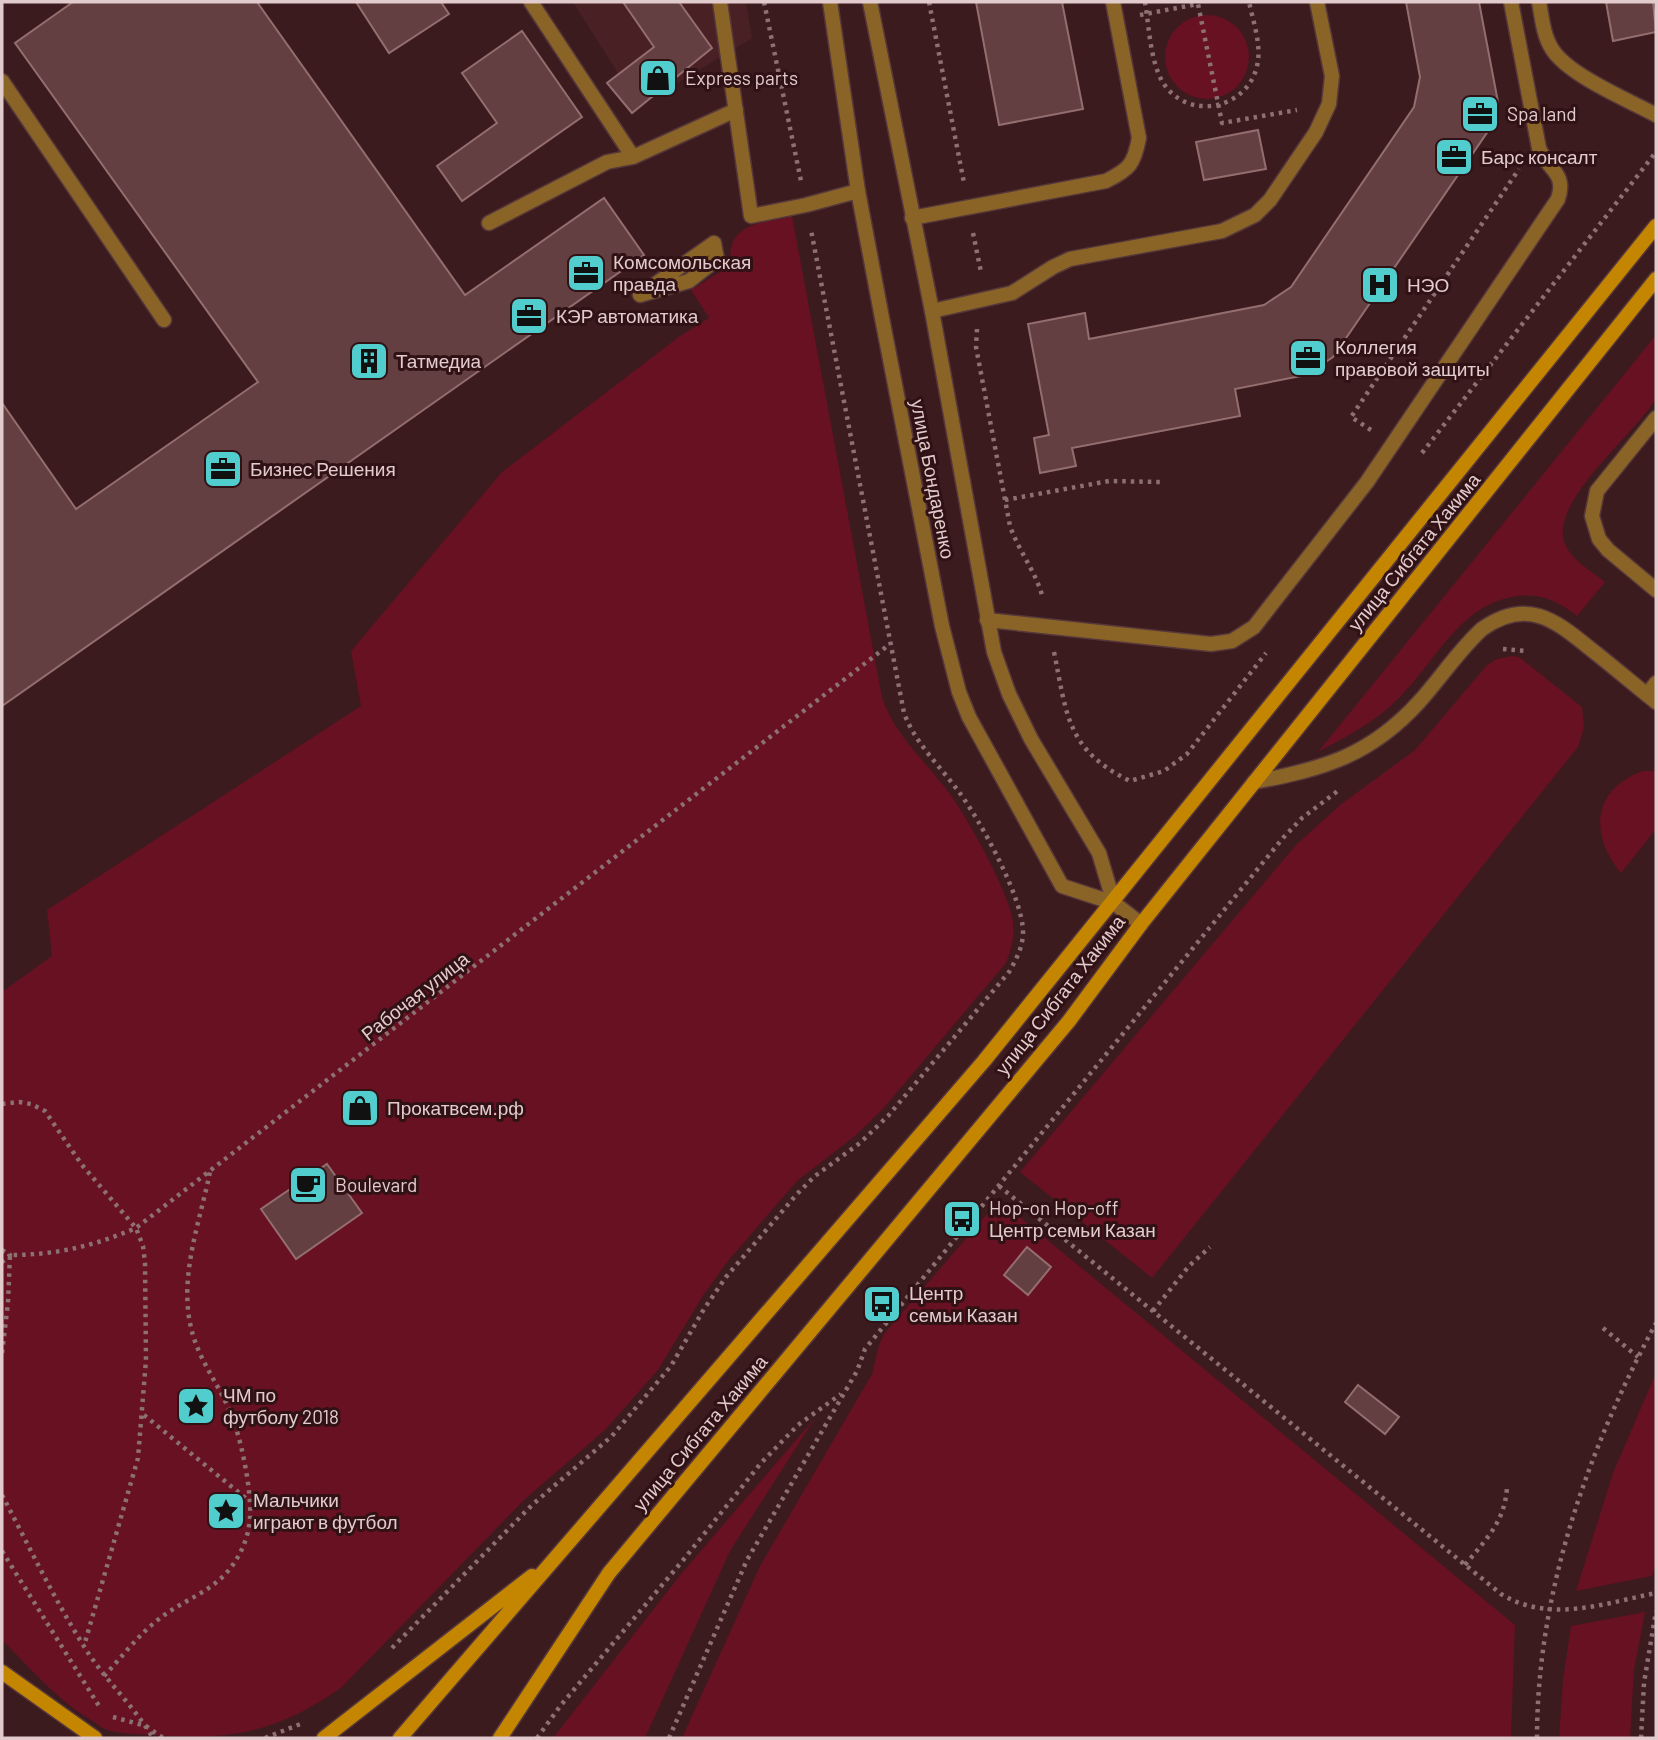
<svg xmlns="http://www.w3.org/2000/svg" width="1658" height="1740" font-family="Barlow,sans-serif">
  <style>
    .built { fill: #492125 }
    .green { fill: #671122 }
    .building { fill: #633f41; stroke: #946d6f; stroke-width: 2 }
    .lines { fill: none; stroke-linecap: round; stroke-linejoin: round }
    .service-casing { stroke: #56373a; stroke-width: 17 }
    .tertiary-casing { stroke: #56373a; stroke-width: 17 }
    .secondary-casing { stroke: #56373a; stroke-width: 17 }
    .path { stroke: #8c7072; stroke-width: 4.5; stroke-dasharray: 3.5 5; stroke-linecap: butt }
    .service { stroke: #8a6426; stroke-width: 14 }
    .tertiary { stroke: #8a6426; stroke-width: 14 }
    .secondary { stroke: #c48600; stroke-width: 14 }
    .labels { text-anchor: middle; stroke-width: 6; stroke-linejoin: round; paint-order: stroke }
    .poi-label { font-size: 19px; fill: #e2cbcc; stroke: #301114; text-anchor: start }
    .street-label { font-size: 19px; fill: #e2cbcc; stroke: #301114 }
  </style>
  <rect width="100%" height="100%" fill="#3b1b1e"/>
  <path class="built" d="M573 2H746L752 38 639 106Z"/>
  <path class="green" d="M1165 57a42 42 0 1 1 84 0a42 42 0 1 1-84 0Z
    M792 216 882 697C894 736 930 765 952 797 969 821 1010 894 1013 922 1015 937 1011 950 1006 963L882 1110 855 1136 797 1181 728 1261 704 1294 658 1370 605 1430 525 1499 342 1687C275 1734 232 1740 150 1735 137 1734 120 1734 107 1730 101 1728 95 1722 89 1719 55 1698 30 1668 2 1640V992L52 956 47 910 361 706 351 651 502 472 680 336 709 318 691 290 731 265C725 223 762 223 792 216Z
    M1656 335C1656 347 1658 392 1655 400 1635 435 1545 504 1566 546 1573 561 1593 572 1605 582L1577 616C1560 602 1541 593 1518 596 1460 603 1436 662 1398 699 1375 722 1346 737 1318 752Z
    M1512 656 1519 657 1582 707 1584 728 1578 747 1152 1278 1020 1172 1296 845 1340 805 1415 750 1487 665 1497 659Z
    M1643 771H1656V829L1621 873C1589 835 1592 789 1643 771Z
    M999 1200 1515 1625 1511 1738H682L760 1566 872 1374 879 1345 884 1334Z
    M1656 1373V1562L1652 1576 1576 1591 1613 1473Z
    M815 1418 730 1551 645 1738H553L681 1574Z
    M1645 1612 1634 1670 1630 1738H1559L1563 1680 1571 1626Z"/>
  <path class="building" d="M73 2H257L465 295 604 198 644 255 2 706V403L76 509 258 382 15 43Z
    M356 2H441L449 14 389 53Z
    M623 2H679L712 48 632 113 607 83 654 47Z
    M976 2H1062L1083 109 999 125Z
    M1406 2H1479L1498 102 1495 121 1333 357 1306 375 1235 389 1240 416 1072 448 1076 466 1040 473 1034 438 1049 435 1028 324 1085 313 1089 339 1264 305 1291 287 1414 107 1420 77Z
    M1606 2H1653L1656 32 1613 41Z
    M522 31 582 117 462 201 437 166 497 123 462 73Z
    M1258 130 1266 169 1204 180 1196 142Z
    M327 1164 362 1213 296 1259 261 1209Z
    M1027 1247 1051 1267 1028 1295 1004 1275Z
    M1358 1385 1399 1417 1385 1434 1345 1402Z"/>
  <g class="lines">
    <defs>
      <path id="service" d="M531 2 633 157
        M720 2 751 216 806 205 858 191
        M1539 2C1542 17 1543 35 1552 49 1568 75 1628 100 1656 115
        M2 81 164 320
        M912 218 1106 181C1130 169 1134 164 1139 138L1113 2
        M489 223 607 162 633 157 736 110
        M714 243 717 259 689 281 640 295Z
        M932 311 1012 293 1053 267 1070 259 1222 231 1255 215 1270 200 1316 132 1329 104 1332 76 1317 2
        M1656 418 1597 491 1592 516 1599 539 1608 550 1656 590
        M987 620 1211 644 1232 641 1254 627 1367 482 1558 199C1567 172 1547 170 1539 148L1511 2
        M1647 695 1656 683
        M1254 782C1323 769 1370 756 1419 702 1440 679 1458 651 1482 629 1531 595 1559 624 1597 654 1617 670 1636 686 1656 702"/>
      <path id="tertiary" d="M830 2 858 191 882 318 942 626 959 692 969 717 1062 886 1114 903 1141 924
        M870 2 932 311 994 652 1009 694 1031 739 1099 853 1114 903"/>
      <path id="secondary" d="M2 1672 95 1738
        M324 1738 532 1576
        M400 1738 984 1061 1656 226
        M500 1738 609 1573 1069 1021 1141 924 1656 279"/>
    </defs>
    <use href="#service" class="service-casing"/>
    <use href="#tertiary" class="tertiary-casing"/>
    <use href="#secondary" class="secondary-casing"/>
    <path class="path" d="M764 2 801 181
      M929 2 964 183
      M1145 2C1149 26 1150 59 1162 81 1186 122 1247 110 1257 66 1262 46 1253 21 1249 2
      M1140 15 1198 4 1222 123 1297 110
      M973 233 981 272
      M977 329 976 347 1010 526C1019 552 1037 573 1043 599
      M1371 430 1351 417 1519 169
      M1422 453 1656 152
      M1005 500 1109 481 1161 482
      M1503 649 1526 651
      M1054 652C1067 716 1067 750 1130 781L1164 771 1187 754 1266 653
      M2 1104 19 1102 31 1104 45 1111 82 1165 136 1228 143 1246 145 1263 146 1360 138 1458 84 1646
      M999 1186 1501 1594C1550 1624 1605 1603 1656 1593
      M2 1250 10 1255 2 1262
      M1153 1311 1189 1266 1210 1247
      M1603 1328 1638 1357
      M2 1353 8 1303 10 1255C56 1255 94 1246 136 1228L890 644
      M144 1415 248 1500
      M2 1495C29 1546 54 1599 85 1648 105 1680 134 1706 153 1738
      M2 1551 99 1706
      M1465 1565C1486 1539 1505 1522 1507 1487
      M392 1648 532 1505 612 1436 671 1366 704 1309 726 1277 797 1194 815 1176 860 1143 888 1116 1009 972C1016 960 1023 947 1023 932 1023 898 980 820 959 792 940 766 915 743 904 713L811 230
      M104 1676C122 1657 138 1635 159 1619 184 1599 216 1591 234 1563 243 1550 249 1534 250 1518 252 1490 240 1430 227 1405 214 1377 196 1355 190 1323 180 1273 200 1221 210 1172
      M113 1717 146 1726 163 1738
      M265 1738 303 1723
      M537 1738 561 1705 684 1559 761 1463 798 1425 841 1394
      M669 1738 747 1560 857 1371 865 1349 1283 838 1302 818 1339 790
      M1537 1738C1537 1593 1588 1449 1656 1323
      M1641 1738 1644 1683 1656 1611"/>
    <use href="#service" class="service"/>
    <use href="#tertiary" class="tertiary"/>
    <use href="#secondary" class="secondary"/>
  </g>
  <defs>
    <symbol id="shop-square" viewBox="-11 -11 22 22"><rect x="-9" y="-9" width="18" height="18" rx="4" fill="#52cdce" stroke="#301114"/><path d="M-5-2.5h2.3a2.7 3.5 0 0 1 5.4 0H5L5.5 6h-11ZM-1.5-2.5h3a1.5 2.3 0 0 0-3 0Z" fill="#111"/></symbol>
    <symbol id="office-square" viewBox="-11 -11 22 22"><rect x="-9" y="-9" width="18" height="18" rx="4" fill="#52cdce" stroke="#301114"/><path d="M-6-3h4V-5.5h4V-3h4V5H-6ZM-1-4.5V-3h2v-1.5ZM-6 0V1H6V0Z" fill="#111"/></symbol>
    <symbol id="hospital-square" viewBox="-11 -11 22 22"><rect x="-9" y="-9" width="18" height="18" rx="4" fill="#52cdce" stroke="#301114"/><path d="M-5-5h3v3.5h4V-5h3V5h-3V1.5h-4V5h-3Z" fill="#111"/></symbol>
    <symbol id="building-square" viewBox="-11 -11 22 22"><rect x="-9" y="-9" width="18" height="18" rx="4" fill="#52cdce" stroke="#301114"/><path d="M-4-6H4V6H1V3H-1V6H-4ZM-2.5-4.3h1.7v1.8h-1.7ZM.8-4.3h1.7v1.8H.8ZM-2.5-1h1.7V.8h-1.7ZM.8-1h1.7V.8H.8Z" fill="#111"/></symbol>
    <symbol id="cafe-square" viewBox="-11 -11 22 22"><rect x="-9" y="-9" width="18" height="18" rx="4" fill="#52cdce" stroke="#301114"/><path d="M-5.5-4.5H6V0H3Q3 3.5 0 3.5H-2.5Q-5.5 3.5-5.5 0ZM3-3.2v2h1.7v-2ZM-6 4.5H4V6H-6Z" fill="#111"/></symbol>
    <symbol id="bus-square" viewBox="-11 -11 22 22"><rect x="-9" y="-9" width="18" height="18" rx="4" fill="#52cdce" stroke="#301114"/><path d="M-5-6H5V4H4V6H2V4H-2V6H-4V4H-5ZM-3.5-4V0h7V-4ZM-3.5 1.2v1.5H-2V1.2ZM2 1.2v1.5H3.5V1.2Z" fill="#111"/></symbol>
    <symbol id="sight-square" viewBox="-11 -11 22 22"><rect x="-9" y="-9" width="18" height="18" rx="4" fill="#52cdce" stroke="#301114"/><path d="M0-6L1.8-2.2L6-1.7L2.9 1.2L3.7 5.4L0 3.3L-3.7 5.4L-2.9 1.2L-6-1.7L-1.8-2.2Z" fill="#111"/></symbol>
  </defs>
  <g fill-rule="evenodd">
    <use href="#shop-square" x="636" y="56" width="44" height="44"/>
    <use href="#office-square" x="1458" y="92" width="44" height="44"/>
    <use href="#office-square" x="1432" y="135" width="44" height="44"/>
    <use href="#office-square" x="564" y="251" width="44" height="44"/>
    <use href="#hospital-square" x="1358" y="263" width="44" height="44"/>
    <use href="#office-square" x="507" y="294" width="44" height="44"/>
    <use href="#office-square" x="1286" y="336" width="44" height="44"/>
    <use href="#building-square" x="347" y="339" width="44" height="44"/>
    <use href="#office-square" x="201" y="447" width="44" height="44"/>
    <use href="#shop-square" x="338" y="1086" width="44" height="44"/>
    <use href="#cafe-square" x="286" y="1163" width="44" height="44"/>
    <use href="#bus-square" x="940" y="1197" width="44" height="44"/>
    <use href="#bus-square" x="860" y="1282" width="44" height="44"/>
    <use href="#sight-square" x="174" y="1384" width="44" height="44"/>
    <use href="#sight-square" x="204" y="1489" width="44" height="44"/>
  </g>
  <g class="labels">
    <g class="poi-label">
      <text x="685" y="85">Express parts</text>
      <text x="1507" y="121">Spa land</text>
      <text x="1481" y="164">Барс консалт</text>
      <text x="613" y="269">Комсомольская<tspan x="613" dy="22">правда</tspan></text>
      <text x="1407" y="292">НЭО</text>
      <text x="556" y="323">КЭР автоматика</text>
      <text x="1335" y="354">Коллегия<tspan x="1335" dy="22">правовой защиты</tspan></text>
      <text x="396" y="368">Татмедиа</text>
      <text x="250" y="476">Бизнес Решения</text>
      <text x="387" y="1115">Прокатвсем.рф</text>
      <text x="335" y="1192">Boulevard</text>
      <text x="989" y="1215">Hop-on Hop-off<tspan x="989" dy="22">Центр семьи Казан</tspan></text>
      <text x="909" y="1300">Центр<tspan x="909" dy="22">семьи Казан</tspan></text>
      <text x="223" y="1402">ЧМ по<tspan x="223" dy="22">футболу 2018</tspan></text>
      <text x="253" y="1507">Мальчики<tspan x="253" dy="22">играют в футбол</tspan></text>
    </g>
    <g class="street-label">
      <text transform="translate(933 479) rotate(79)" y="7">улица Бондаренко</text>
      <text transform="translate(1414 552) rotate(-51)" y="7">улица Сибгата Хакима</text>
      <text transform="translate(1060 995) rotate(-52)" y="7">улица Сибгата Хакима</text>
      <text transform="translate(415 996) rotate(-38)" y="7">Рабочая улица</text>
      <text transform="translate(700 1433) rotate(-50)" y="7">улица Сибгата Хакима</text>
    </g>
  </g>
  <rect width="1658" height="1740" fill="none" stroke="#e2cbcc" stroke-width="7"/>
</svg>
